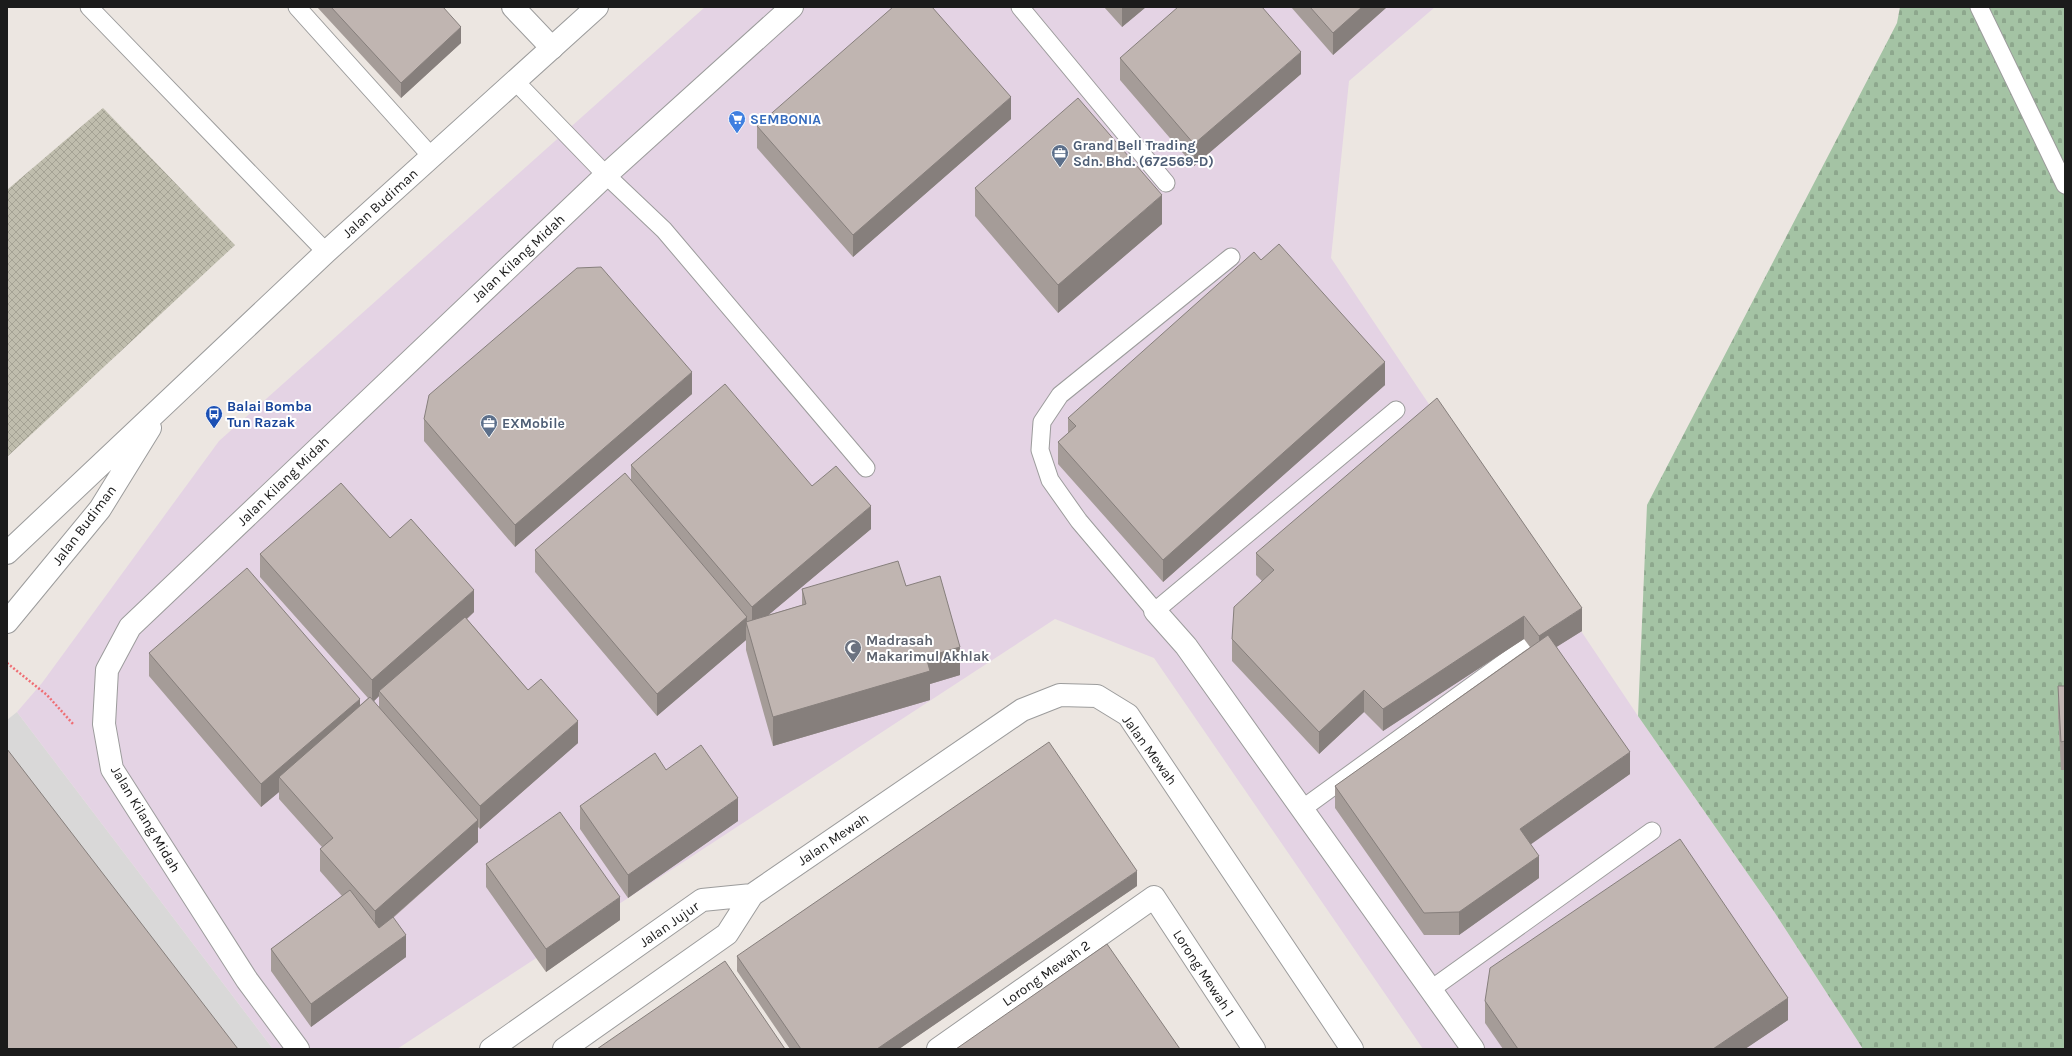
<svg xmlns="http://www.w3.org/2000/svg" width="2072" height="1056" font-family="Karla,sans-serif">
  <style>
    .residential { fill: #d9d8d8 }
    .industrial { fill: #e4d3e4 }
    .construction { fill: url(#construction-cross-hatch) }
    .cemetery { fill: url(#cemetery-stones) }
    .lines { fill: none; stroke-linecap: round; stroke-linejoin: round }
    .service-casing { stroke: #9c9c9c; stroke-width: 19 }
    .minor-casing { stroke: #9c9c9c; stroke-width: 24 }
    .tertiary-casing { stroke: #9c9c9c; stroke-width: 24 }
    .path { stroke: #ef6e74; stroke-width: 2.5; stroke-dasharray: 2 2; stroke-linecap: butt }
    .service { stroke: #fff; stroke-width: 17 }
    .minor { stroke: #fff; stroke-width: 22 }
    .tertiary { stroke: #fff; stroke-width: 22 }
    .wall { fill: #a59c98; fill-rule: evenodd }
    .shaded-wall { fill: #867f7c }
    .building { fill: #c0b5b1; stroke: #867f7c }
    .labels { text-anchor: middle; stroke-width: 4; stroke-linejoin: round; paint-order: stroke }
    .shop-label { font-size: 14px; font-weight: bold; fill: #366cbe; stroke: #fff; text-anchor: start }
    .service-label { font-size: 14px; font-weight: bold; fill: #4e5e75; stroke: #fff; text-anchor: start }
    .street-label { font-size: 14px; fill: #1b1b1b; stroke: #fff }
    .transit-label { font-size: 14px; font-weight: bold; fill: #164399; stroke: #fff; text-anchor: start }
    .worship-label { font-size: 14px; font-weight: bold; fill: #5b616d; stroke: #fff; text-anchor: start }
  </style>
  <defs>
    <pattern id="construction-cross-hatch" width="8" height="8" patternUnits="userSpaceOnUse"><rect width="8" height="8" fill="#bfbdad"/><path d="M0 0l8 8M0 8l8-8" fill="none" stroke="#a4a294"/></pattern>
    <pattern id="cemetery-stones" width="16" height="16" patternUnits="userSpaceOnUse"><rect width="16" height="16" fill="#a4c3a4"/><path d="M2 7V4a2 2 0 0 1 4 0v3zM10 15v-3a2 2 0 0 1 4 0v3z" fill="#8da78d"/></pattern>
  </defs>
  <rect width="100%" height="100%" fill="#ece6e1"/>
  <path class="residential" d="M17 712 273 1049H7V720Z"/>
  <path class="industrial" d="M705 7H1435L1349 81 1331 258 1638 716 1773 910 1863 1049H1423L1154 658 1055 619 397 1049H273L17 712 42 683 219 441Z"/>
  <path class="construction" d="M103 108 235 245 7 457V190Z"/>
  <path class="cemetery" d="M1900 7H2065V1049H1863L1773 910 1638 716 1647 505 1897 23Z"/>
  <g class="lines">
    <defs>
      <path id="service" d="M89 7 326 252
        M297 7 431 156
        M1020 7 1166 183
        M1979 7 2065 185
        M515 81 606 175 664 230 866 468
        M1231 257 1060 395 1042 422 1040 450 1050 480 1079 521 1155 611 1396 410
        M1302 809 1546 632
        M1430 990 1652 831"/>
      <path id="minor" d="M513 7 552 48
        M1155 611 1186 646 1473 1049
        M298 1049 247 980 112 769 104 724 107 670 130 627 606 175 792 7
        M938 1049 1154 897 1254 1049"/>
      <path id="tertiary" d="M7 553 326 252 597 7
        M7 622 100 509 150 428
        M491 1049 702 900 752 895
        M564 1049 727 934 752 895 1022 710 1060 695 1097 696 1128 715 1352 1049"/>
    </defs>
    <use href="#service" class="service-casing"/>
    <use href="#minor" class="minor-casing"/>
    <use href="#tertiary" class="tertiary-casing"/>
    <path class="path" d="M7 663 47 695 74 725"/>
    <use href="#service" class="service"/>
    <use href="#minor" class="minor"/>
    <use href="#tertiary" class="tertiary"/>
  </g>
  <path class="wall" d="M317 7H443L461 43 401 98Z
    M1104 7H1146L1122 27Z
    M1291 7H1387L1333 55Z
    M1120 58 1301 74 1194 166 1120 80Z
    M1011 119 853 257 757 148V126Z
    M975 188 1162 224 1058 313 975 216Z
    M1261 260 1385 385 1163 582 1058 464V442L1068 433V418Z
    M692 394 515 547 424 441V419Z
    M631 465 812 486 871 529 768 615 802 605V589L906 586 960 675 930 684V700L773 746 746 650V640L657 716 535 572V550L631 480Z
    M390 538 474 612 467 619 528 690 578 743 480 829 478 827V842L393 918 406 957 311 1027 271 971V949L342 896 320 871V849L322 847 279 799V792L261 807 149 676V653L360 705 368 698 260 577V554ZM379 696V708L374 701Z
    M1256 553 1582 631 1556 647 1630 774 1530 844 1539 878 1459 935H1424L1335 808V786L1530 647 1524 639 1383 731 1364 712 1319 754 1232 661V639L1262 581 1256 575Z
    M2058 686H2065V770H2061L2058 714Z
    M666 770 738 821 628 898 580 829V806Z
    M486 864 620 920 546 972 486 887Z
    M1137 886 899 1049H790L737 971V956Z
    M1485 1001 1788 1020 1745 1049H1503L1485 1023Z"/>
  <path class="shaded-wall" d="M1122 7H1146L1122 27Z
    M1362 7H1387L1333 55V33Z
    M461 27V43L401 98V83Z
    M1301 52V74L1194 166V144Z
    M1011 97V119L853 257V235Z
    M1162 195V224L1058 313V285Z
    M1385 362V385L1163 582V560Z
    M692 372V394L515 547V525Z
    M871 506V529L752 629V607Z
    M474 590V612L382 694 379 691V696L372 703V680Z
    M1582 608V631L1539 658V636Z
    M1524 616V639L1383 731V709Z
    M747 617V628L746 622V640L657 716V694Z
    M960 647V675L930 684V700L773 746V717L926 657Z
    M1364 690V712L1319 754V732Z
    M360 699V722L279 777V792L261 807V784Z
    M578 721V743L480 829V806Z
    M1630 752V774L1520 852V829Z
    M738 798V821L628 898V875Z
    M478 820V842L375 933V911Z
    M1539 856V878L1459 935V912Z
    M1137 871V886L899 1049H877Z
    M620 897V920L546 972V949Z
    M406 935V957L311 1027V1004Z
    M1788 998V1020L1745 1049H1713Z"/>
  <path class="building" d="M331 7H443L461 27 401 83Z
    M893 7H932L1011 97 853 235 757 126Z
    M1178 7H1262L1301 52 1194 144 1120 58Z
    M1310 7H1362L1333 33Z
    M1078 98 1162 195 1058 285 975 188Z
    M1279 244 1385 362 1163 560 1058 442 1076 426 1068 418 1254 252 1261 260Z
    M601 267 692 372 515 525 424 419 429 395 577 268Z
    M725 384 812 486 836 466 871 506 752 607 631 465Z
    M1437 398 1582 608 1539 636 1524 616 1383 709 1364 690 1319 732 1232 639 1234 607 1274 570 1256 553Z
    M625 473 747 617 657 694 535 550Z
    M341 483 390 538 411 519 474 590 372 680 260 554Z
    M898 561 906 586 940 576 960 647 926 657 930 671 773 717 746 622 806 604 802 589Z
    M247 568 360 699 261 784 149 653Z
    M465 617 528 690 541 679 578 721 480 806 379 691Z
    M1548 635 1630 752 1520 829 1539 856 1459 912 1424 913 1335 786Z
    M2058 686H2065V741L2061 742Z
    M370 697 478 820 375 911 320 849 333 838 279 777Z
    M1049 742 1137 871 877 1049H801L737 956Z
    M701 745 738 798 628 875 580 806 655 753 666 770Z
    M7 749 238 1049H7Z
    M560 812 620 897 546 949 486 864Z
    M1680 839 1788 998 1713 1049H1518L1485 1001 1490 968Z
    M350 890 379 928 393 917 406 935 311 1004 271 949Z
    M1107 944 1180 1049H956Z
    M725 961 785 1049H597Z"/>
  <defs>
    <symbol id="supermarket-pin" viewBox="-11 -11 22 30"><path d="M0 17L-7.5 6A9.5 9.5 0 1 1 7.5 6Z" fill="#3f7fe0" stroke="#fff"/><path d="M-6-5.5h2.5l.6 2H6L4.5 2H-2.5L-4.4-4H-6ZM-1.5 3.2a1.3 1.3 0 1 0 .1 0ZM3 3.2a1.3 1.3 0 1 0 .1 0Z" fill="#fff"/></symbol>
    <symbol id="office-pin" viewBox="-11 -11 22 30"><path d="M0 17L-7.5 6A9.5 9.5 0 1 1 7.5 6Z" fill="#5c6f8a" stroke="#fff"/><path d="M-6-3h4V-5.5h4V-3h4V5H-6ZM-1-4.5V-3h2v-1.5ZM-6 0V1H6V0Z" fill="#fff"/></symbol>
    <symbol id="bus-pin" viewBox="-11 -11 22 30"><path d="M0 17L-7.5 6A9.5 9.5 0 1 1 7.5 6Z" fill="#1a4fb4" stroke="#fff"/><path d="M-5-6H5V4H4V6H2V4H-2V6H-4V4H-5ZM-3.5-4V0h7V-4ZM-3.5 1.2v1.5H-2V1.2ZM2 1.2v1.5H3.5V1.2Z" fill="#fff"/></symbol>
    <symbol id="mosque-pin" viewBox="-11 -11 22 30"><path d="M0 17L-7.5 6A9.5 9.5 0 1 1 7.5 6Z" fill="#6b7280" stroke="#fff"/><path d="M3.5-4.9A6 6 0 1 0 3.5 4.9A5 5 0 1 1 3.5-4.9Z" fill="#fff"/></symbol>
  </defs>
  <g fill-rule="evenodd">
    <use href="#supermarket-pin" x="727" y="109" width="20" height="27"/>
    <use href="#office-pin" x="1050" y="143" width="20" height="27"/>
    <use href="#bus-pin" x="204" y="404" width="20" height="27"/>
    <use href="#office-pin" x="479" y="413" width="20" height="27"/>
    <use href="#mosque-pin" x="843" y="638" width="20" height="27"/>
  </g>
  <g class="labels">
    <g class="shop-label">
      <text x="750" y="124">SEMBONIA</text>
    </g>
    <g class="service-label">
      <text x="1073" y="150">Grand Bell Trading<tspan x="1073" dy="16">Sdn. Bhd. (672569-D)</tspan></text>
      <text x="502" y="428">EXMobile</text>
    </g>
    <g class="street-label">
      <text transform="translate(380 203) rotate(-42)" y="5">Jalan Budiman</text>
      <text transform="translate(518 258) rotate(-43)" y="5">Jalan Kilang Midah</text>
      <text transform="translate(283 481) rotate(-44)" y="5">Jalan Kilang Midah</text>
      <text transform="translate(84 525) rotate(-53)" y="5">Jalan Budiman</text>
      <text transform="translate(1150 750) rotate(54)" y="5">Jalan Mewah</text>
      <text transform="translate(146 819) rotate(59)" y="5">Jalan Kilang Midah</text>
      <text transform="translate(833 839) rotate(-34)" y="5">Jalan Mewah</text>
      <text transform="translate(669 924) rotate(-35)" y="5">Jalan Jujur</text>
      <text transform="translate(1046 973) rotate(-35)" y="5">Lorong Mewah 2</text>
      <text transform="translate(1204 973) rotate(57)" y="5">Lorong Mewah 1</text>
    </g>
    <g class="transit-label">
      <text x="227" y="411">Balai Bomba<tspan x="227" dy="16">Tun Razak</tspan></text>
    </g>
    <g class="worship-label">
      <text x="866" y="645">Madrasah<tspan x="866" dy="16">Makarimul Akhlak</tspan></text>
    </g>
  </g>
  <rect width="2072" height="1056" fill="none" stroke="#1b1b1b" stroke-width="16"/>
</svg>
